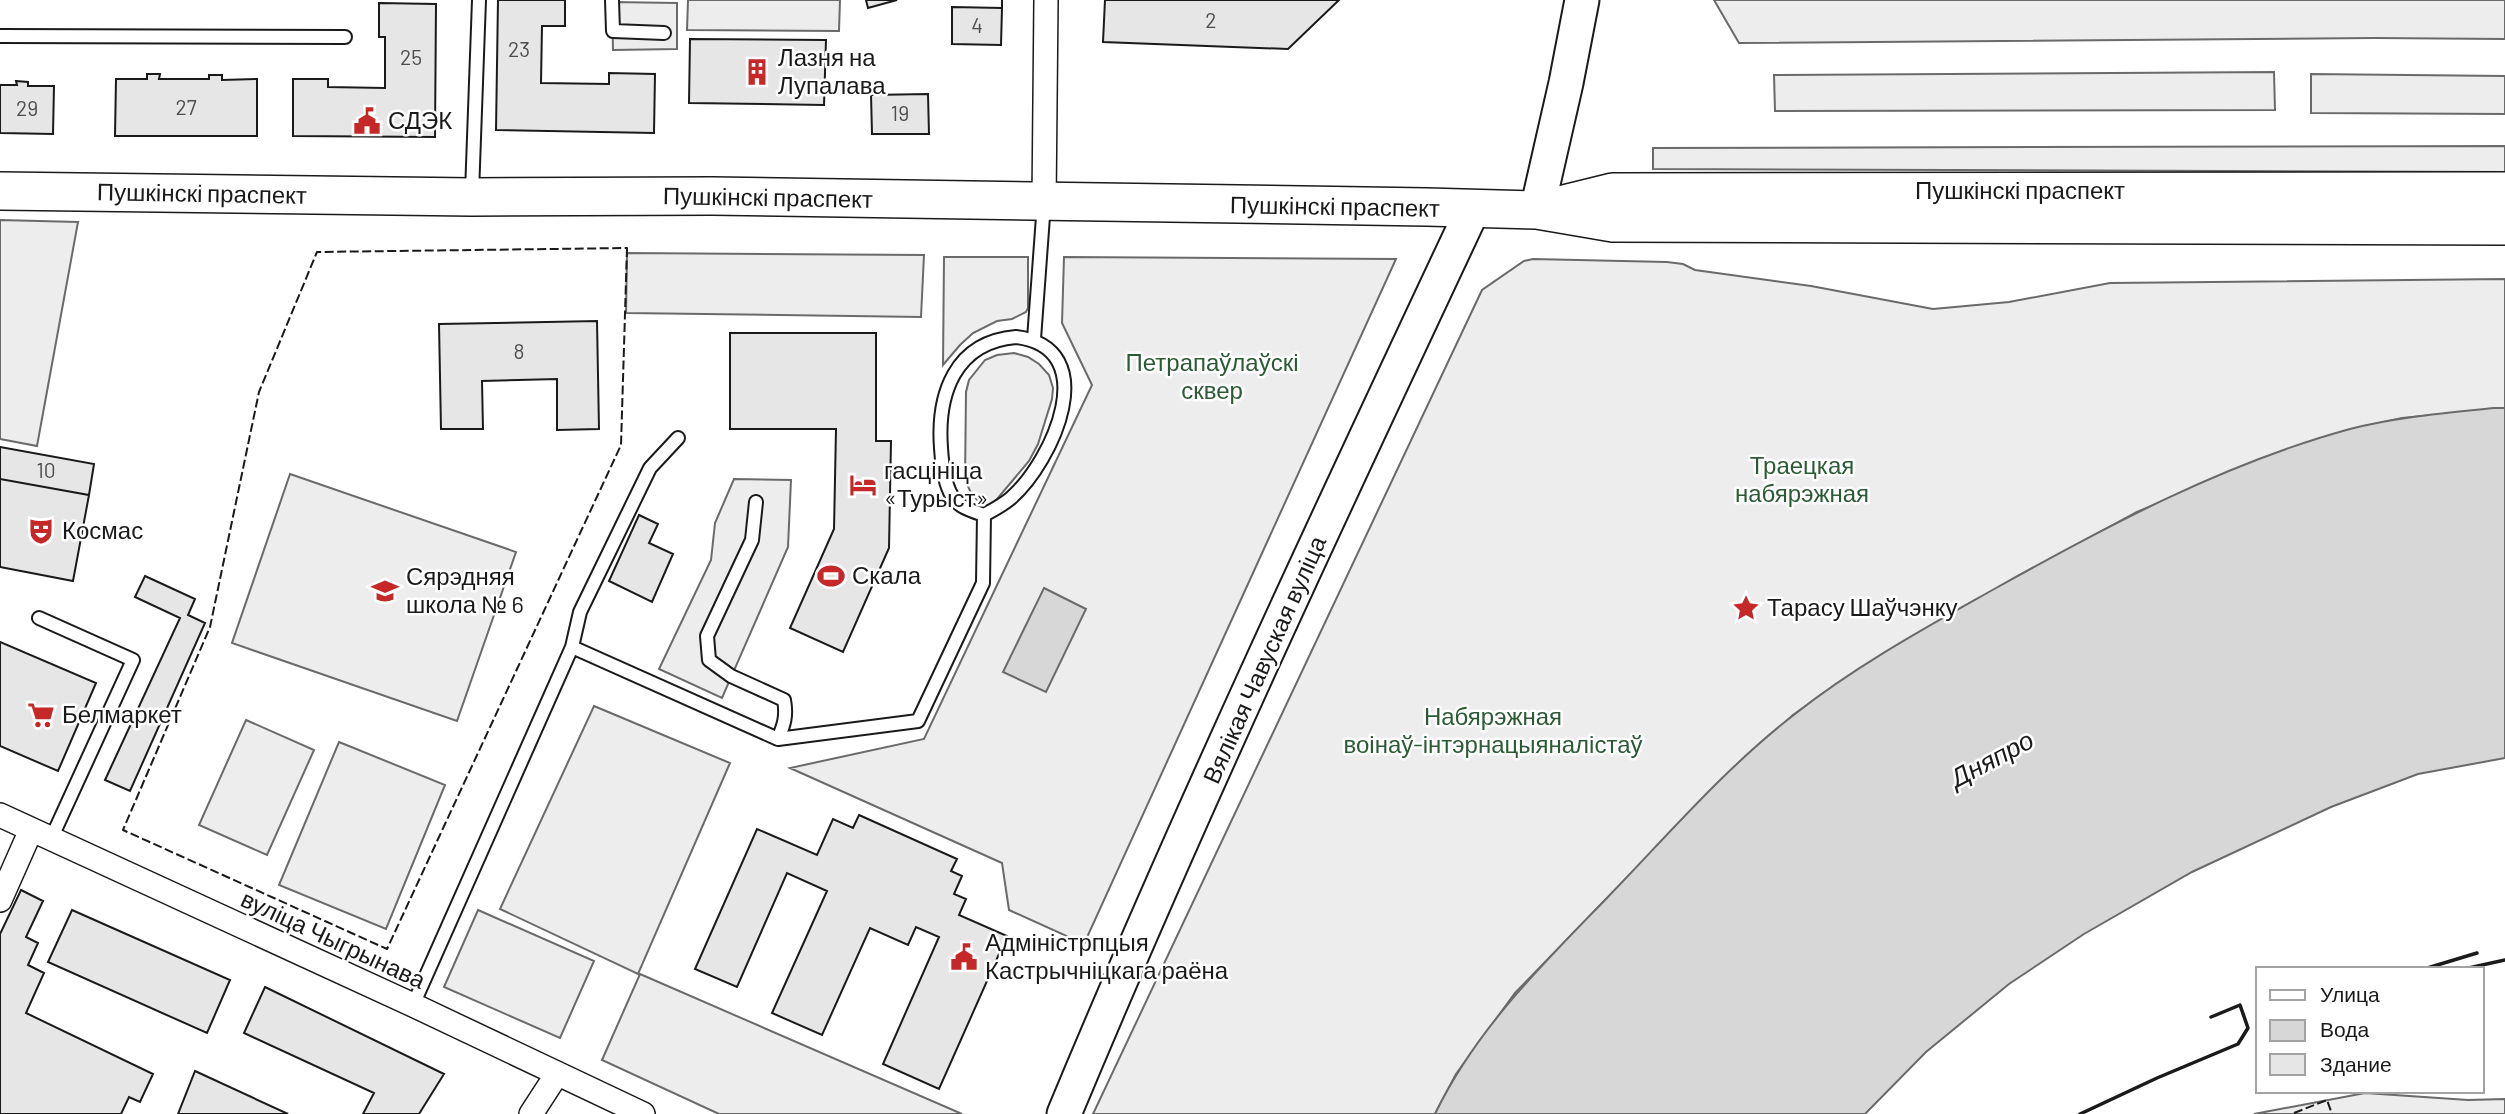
<svg xmlns="http://www.w3.org/2000/svg" width="2505" height="1114" font-family="Barlow,sans-serif">
  <style>
    .built { fill: #ededed; stroke: #6a6a6a; stroke-width: 2 }
    .water { fill: #d7d7d7; stroke: #6a6a6a; stroke-width: 2 }
    .building { fill: #e6e6e6; stroke: #1a1a1a; stroke-width: 2 }
    .lines { fill: none; stroke-linecap: round; stroke-linejoin: round }
    .lane-casing { stroke: #1a1a1a; stroke-width: 16 }
    .street-casing { stroke: #1a1a1a; stroke-width: 26 }
    .secondary-casing { stroke: #1a1a1a; stroke-width: 37 }
    .primary-casing { stroke: #1a1a1a; stroke-width: 40 }
    .lane { stroke: #fff; stroke-width: 12 }
    .street { stroke: #fff; stroke-width: 23 }
    .secondary { stroke: #fff; stroke-width: 33 }
    .primary { stroke: #fff; stroke-width: 37 }
    .fence { stroke: #1a1a1a; stroke-width: 2; stroke-dasharray: 9 3.5; stroke-linecap: butt }
    .wall { stroke: #1a1a1a; stroke-width: 3.5 }
    .labels { text-anchor: middle; stroke-width: 5; stroke-linejoin: round; paint-order: stroke }
    .number-label { font-size: 21px; fill: #4d4d4d }
    .poi-label { font-size: 24px; fill: #1a1a1a; stroke: #fff; text-anchor: start }
    .street-label { font-size: 24px; fill: #1a1a1a; stroke: #fff }
    .park-label { font-size: 24px; fill: #2b5a34; stroke: #fff }
    .water-label { font-size: 26px; font-style: italic; fill: #1a1a1a; stroke: #fff }
  </style>
  <rect width="100%" height="100%" fill="#fff"/>
  <path class="built" d="M688 0H840L839 31 687 30Z
    M1714 0H2505V39L2374 38 1739 43Z
    M612 2 677 3V49L613 50Z
    M2274 72 2275 110 1775 111 1774 75Z
    M2311 74 2505 76V114L2311 113Z
    M2505 146V172L1653 169V148Z
    M0 220 78 222 37 446 0 439Z
    M627 253 924 255 921 317 626 313Z
    M944 257H1028V308L1026 312 1012 319 997 321 973 333 960 345 943 365Z
    M1064 257 1396 259 1084 944 1009 910 1002 863 790 768 924 739 1092 385 1062 323Z
    M1533 259 1667 262 1683 264 1695 270 1811 286 1933 309 2009 302 2110 283 2505 279V408L2402 418 2352 429 2251 463 2137 512 2083 541 1825 692 1793 715 1733 768 1515 993 1456 1074 1435 1114H1093L1482 290 1524 261Z
    M1014 353 1028 357 1039 364 1049 375 1053 388 1052 399 1038 444 1029 461 992 505H982L971 493 965 480 966 392 969 380 985 360 997 355Z
    M290 474 516 552 457 721 232 643Z
    M734 479 791 480 788 547 722 698 659 669 711 560 715 523Z
    M594 706 730 763 638 974 500 909Z
    M246 720 314 750 267 855 199 825Z
    M339 742 445 785 386 929 279 885Z
    M478 910 594 961 560 1038 444 987Z
    M640 974 962 1114H719L602 1060Z
    M2365 1093 2468 1100 2505 1099V1114H2254Z"/>
  <path class="water" d="M2494 408H2505V758L2418 774 2331 807 2192 872 2084 934 2009 984 1926 1052 1865 1114H1435C1476 1029 1542 965 1607 898 1667 836 1726 767 1795 714 1857 665 1927 627 1996 588 2109 525 2225 463 2350 429 2397 417 2446 413 2494 408Z
    M1044 588 1086 609 1046 692 1003 672Z"/>
  <path class="building" d="M498 0H565V26H542L541 83 609 84V73L655 74 654 133 496 130Z
    M866 0H897L868 8Z
    M1105 0H1339L1288 49 1103 42Z
    M379 3 436 4 435 137 293 136V79H328V87L385 88V37H379Z
    M952 7 1002 8 1001 45 952 44Z
    M690 39 826 40 824 105 689 103Z
    M147 74H160L159 79H209V75H222V80L257 79V136H115L116 79H147Z
    M16 81 28 82V86H54L53 134 0 133V85H17Z
    M928 94 929 134H872L871 95Z
    M597 321 599 429 557 430V379L482 381 483 429H441L439 324Z
    M730 333H876V441H891L889 548 843 652 790 628 834 529 836 429H730Z
    M0 447 94 464 89 495 0 479Z
    M0 479 89 495 73 581 0 567Z
    M639 515 658 524 649 543 673 554 652 602 609 581Z
    M145 576 195 599 188 615 205 623 130 791 105 780 180 618 135 597Z
    M0 642 96 683 58 771 0 746Z
    M859 815 957 859 951 871 962 876 954 894 966 899 959 915 1007 936 939 1089 883 1064 939 937 916 927 908 945 870 928 822 1035 772 1013 827 891 787 873 737 987 695 969 757 829 817 855 833 819 853 828Z
    M21 890 43 901 26 937 38 943 28 965 44 973 26 1013 153 1074 140 1102 129 1097 121 1114H0V934Z
    M72 910 230 980 207 1033 48 962Z
    M265 987 444 1074 419 1114H363L374 1093 244 1033Z
    M195 1071 288 1114H178Z"/>
  <g class="lines">
    <defs>
      <path id="lane" d="M612 0 613 31 664 33
        M0 36 345 37
        M472 193 479 0
        M1016 337C1104 348 1053 461 1011 498 1003 505 993 510 984 515 972 511 958 507 952 496 944 483 942 464 941 448 937 394 955 342 1016 337Z
        M1034 339 1044 203
        M756 502 752 540 707 636 709 660 731 676 784 700C787 716 784 725 778 739
        M39 618 133 660 51 839
        M572 647 580 612 650 468 678 438
        M413 1005 572 647 778 739 918 721 983 583 984 515"/>
      <path id="street" d="M1044 203 1046 0
        M0 815 413 1005 643 1114
        M0 900 31 830
        M531 1114 557 1074"/>
      <path id="secondary" d="M1537 210 1566 83 1582 0
        M1064 1114C1191 809 1332 509 1473 209"/>
      <path id="primary" d="M0 191 472 197 712 196 1427 207 1537 210 1613 223 2505 226
        M1552 207 1613 192 2505 191"/>
    </defs>
    <use href="#lane" class="lane-casing"/>
    <use href="#street" class="street-casing"/>
    <use href="#secondary" class="secondary-casing"/>
    <use href="#primary" class="primary-casing"/>
    <use href="#lane" class="lane"/>
    <use href="#street" class="street"/>
    <use href="#secondary" class="secondary"/>
    <use href="#primary" class="primary"/>
    <path class="fence" d="M1002 0V8
      M627 248 621 445 387 949 123 830 210 627 259 392 317 252Z
      M2294 1113 2327 1100 2332 1114"/>
    <path class="wall" d="M2302 969H2306
      M2424 969 2477 953
      M2464 969 2505 960
      M2080 1114 2157 1078 2238 1044 2248 1028 2240 1005 2211 1017"/>
  </g>
  <defs>
    <symbol id="building-bare" viewBox="-9 -9 18 18"><path d="M-4-6H4V6H1V3H-1V6H-4ZM-2.5-4.3h1.7v1.8h-1.7ZM.8-4.3h1.7v1.8H.8ZM-2.5-1h1.7V.8h-1.7ZM.8-1h1.7V.8H.8Z" fill="#c62828" stroke="#fff" stroke-width="2.5" paint-order="stroke"/></symbol>
    <symbol id="civic-bare" viewBox="-9 -9 18 18"><path d="M-.6-6.5H3V-4.5H.6V-3L4-1V1h2V6H-6V1h2V-1L-.6-3ZM-1.2 2.5V6h2.4V2.5Z" fill="#c62828" stroke="#fff" stroke-width="2.5" paint-order="stroke"/></symbol>
    <symbol id="hotel-bare" viewBox="-9 -9 18 18"><path d="M-6-4.5h1.5V1H6V5H4.5V3h-9V5H-6ZM-4 0a1.8 1.8 0 1 1 3.6 0ZM.5 0V-2.5h3Q6-2.5 6 0Z" fill="#c62828" stroke="#fff" stroke-width="2.5" paint-order="stroke"/></symbol>
    <symbol id="theatre-bare" viewBox="-9 -9 18 18"><path d="M-5-5.5Q0-4 5-5.5V0Q5 5 0 6Q-5 5-5 0ZM-3.3-2.5H-1v1.5H-3.3ZM1-2.5H3.3v1.5H1ZM-2.8 1Q0 5.5 2.8 1Z" fill="#c62828" stroke="#fff" stroke-width="2.5" paint-order="stroke"/></symbol>
    <symbol id="stadium-bare" viewBox="-9 -9 18 18"><path d="M0-5a6.5 5 0 1 0 0 10a6.5 5 0 1 0 0-10ZM-3.5-1.8h7v3.6h-7Z" fill="#c62828" stroke="#fff" stroke-width="2.5" paint-order="stroke"/></symbol>
    <symbol id="school-bare" viewBox="-9 -9 18 18"><path d="M0-5L7-2L0 1L-7-2ZM-4 1L0 2.5L4 1V4Q0 6-4 4Z" fill="#c62828" stroke="#fff" stroke-width="2.5" paint-order="stroke"/></symbol>
    <symbol id="sight-bare" viewBox="-9 -9 18 18"><path d="M0-6L1.8-2.2L6-1.7L2.9 1.2L3.7 5.4L0 3.3L-3.7 5.4L-2.9 1.2L-6-1.7L-1.8-2.2Z" fill="#c62828" stroke="#fff" stroke-width="2.5" paint-order="stroke"/></symbol>
    <symbol id="supermarket-bare" viewBox="-9 -9 18 18"><path d="M-6-5.5h2.5l.6 2H6L4.5 2H-2.5L-4.4-4H-6ZM-1.5 3.2a1.3 1.3 0 1 0 .1 0ZM3 3.2a1.3 1.3 0 1 0 .1 0Z" fill="#c62828" stroke="#fff" stroke-width="2.5" paint-order="stroke"/></symbol>
  </defs>
  <g fill-rule="evenodd">
    <use href="#building-bare" x="738" y="53" width="38" height="38"/>
    <use href="#civic-bare" x="348" y="102" width="38" height="38"/>
    <use href="#hotel-bare" x="844" y="466" width="38" height="38"/>
    <use href="#theatre-bare" x="22" y="512" width="38" height="38"/>
    <use href="#stadium-bare" x="812" y="557" width="38" height="38"/>
    <use href="#school-bare" x="366" y="572" width="38" height="38"/>
    <use href="#sight-bare" x="1727" y="589" width="38" height="38"/>
    <use href="#supermarket-bare" x="22" y="696" width="38" height="38"/>
    <use href="#civic-bare" x="945" y="938" width="38" height="38"/>
  </g>
  <g class="labels">
    <g class="number-label">
      <text x="1211" y="28">2</text>
      <text x="977" y="33">4</text>
      <text x="519" y="57">23</text>
      <text x="411" y="65">25</text>
      <text x="186" y="115">27</text>
      <text x="27" y="116">29</text>
      <text x="900" y="121">19</text>
      <text x="519" y="359">8</text>
      <text x="46" y="478">10</text>
    </g>
    <g class="poi-label">
      <text x="778" y="66">Лазня на<tspan x="778" dy="28">Лупалава</tspan></text>
      <text x="388" y="129">СДЭК</text>
      <text x="884" y="479">гасцініца<tspan x="884" dy="28">«Турыст»</tspan></text>
      <text x="62" y="539">Космас</text>
      <text x="852" y="584">Скала</text>
      <text x="406" y="585">Сярэдняя<tspan x="406" dy="28">школа № 6</tspan></text>
      <text x="1767" y="616">Тарасу Шаўчэнку</text>
      <text x="62" y="723">Белмаркет</text>
      <text x="985" y="951">Адміністрпцыя<tspan x="985" dy="28">Кастрычніцкага раёна</tspan></text>
    </g>
    <g class="street-label">
      <text x="2020" y="199">Пушкінскі праспект</text>
      <text transform="translate(202 194) rotate(1)" y="8">Пушкінскі праспект</text>
      <text transform="translate(768 198) rotate(1)" y="8">Пушкінскі праспект</text>
      <text transform="translate(1335 207) rotate(1)" y="8">Пушкінскі праспект</text>
      <text transform="translate(1265 660) rotate(-66)" y="8">Вялікая Чавуская вуліца</text>
      <text transform="translate(333 940) rotate(25)" y="8">вуліца Чыгрынава</text>
    </g>
    <g class="park-label">
      <text x="1212" y="371">Петрапаўлаўскі<tspan x="1212" dy="28">сквер</tspan></text>
      <text x="1802" y="474">Траецкая<tspan x="1802" dy="28">набярэжная</tspan></text>
      <text x="1493" y="725">Набярэжная<tspan x="1493" dy="28">воінаў-інтэрнацыяналістаў</tspan></text>
    </g>
    <g class="water-label">
      <text transform="translate(1992 759) rotate(-28)" y="9">Дняпро</text>
    </g>
  </g>
  <rect x="2256" y="967" width="228" height="126" fill="#ffffff" stroke="#a3a3a3" stroke-width="2"/>
  <rect x="2270" y="990" width="35" height="10" fill="#ffffff" stroke="#a3a3a3" stroke-width="2"/>
  <text x="2320" y="1002" font-size="21" fill="#1a1a1a">Улица</text>
  <rect x="2270" y="1020" width="35" height="21" fill="#d7d7d7" stroke="#a3a3a3" stroke-width="2"/>
  <text x="2320" y="1037" font-size="21" fill="#1a1a1a">Вода</text>
  <rect x="2270" y="1054" width="35" height="21" fill="#e6e6e6" stroke="#a3a3a3" stroke-width="2"/>
  <text x="2320" y="1072" font-size="21" fill="#1a1a1a">Здание</text>
</svg>
